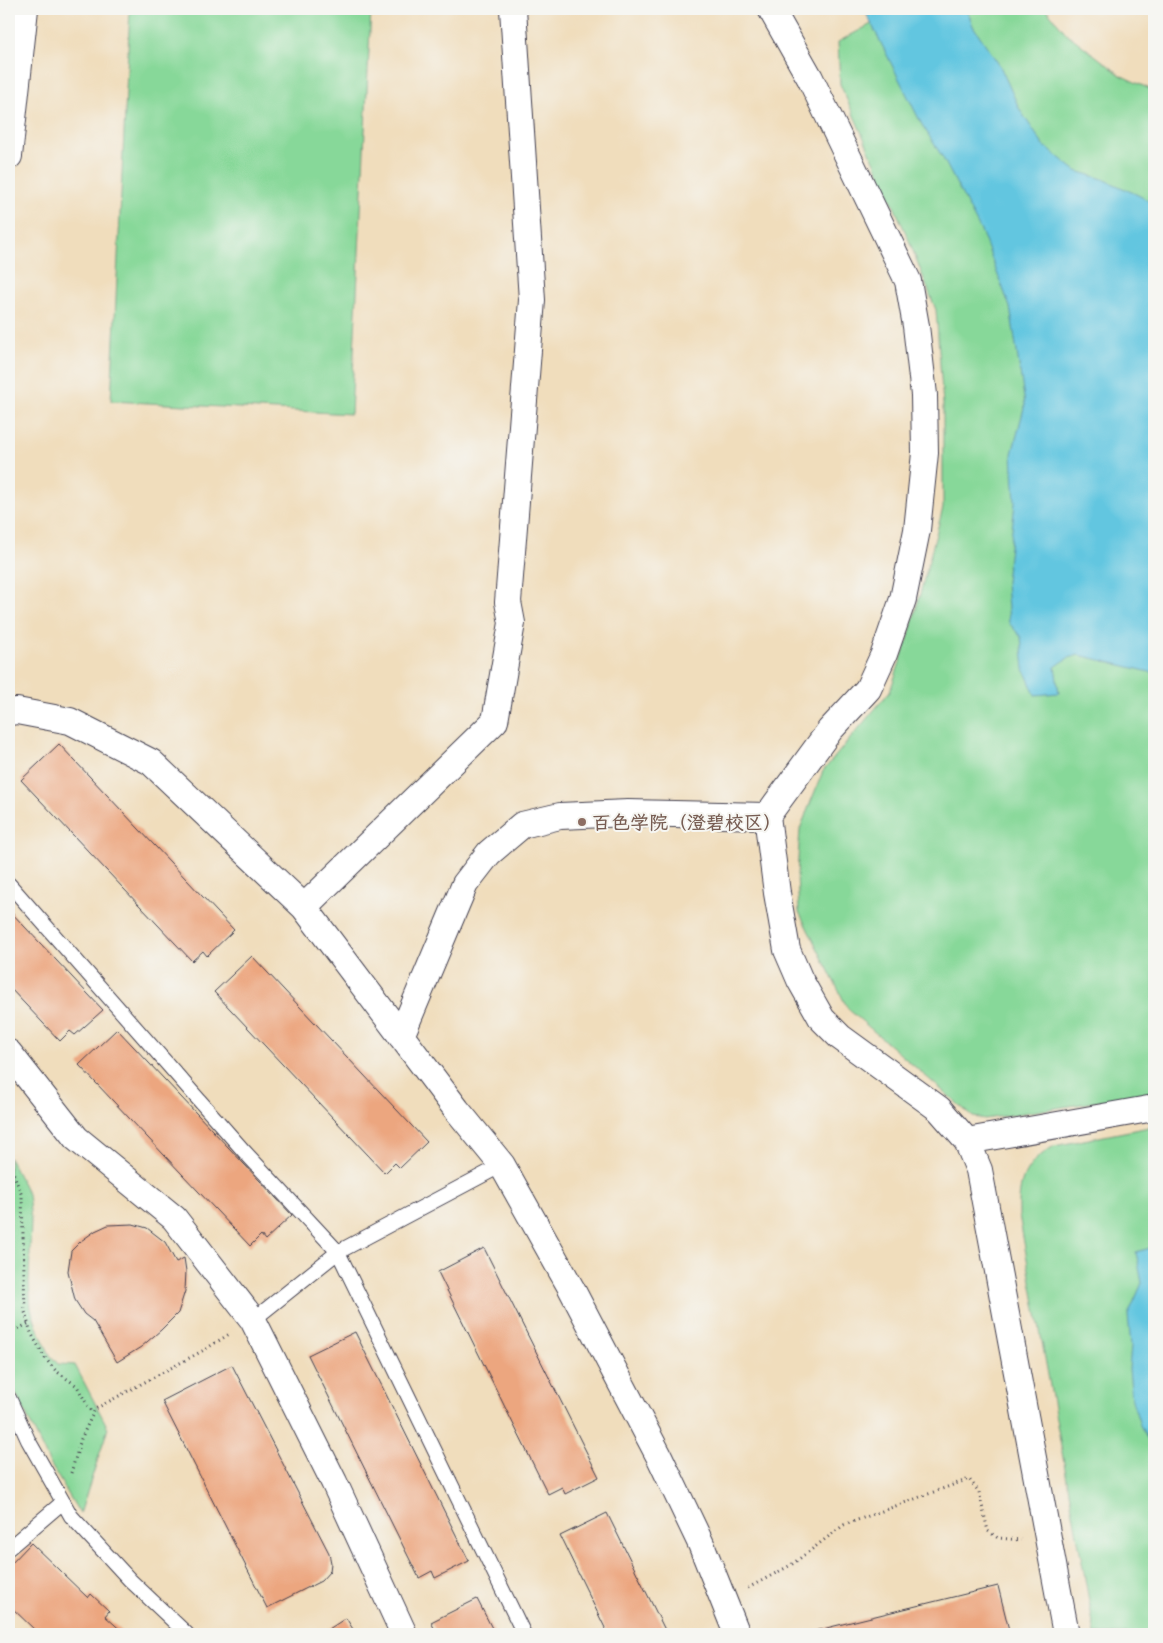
<svg xmlns="http://www.w3.org/2000/svg" width="1163" height="1643" font-family="'Comic Neue','LXGW WenKai TC',sans-serif">
  <style>
    .green { fill: #87d899; stroke: #547d6a }
    .water { fill: #62c6e0; stroke: #42748e }
    .building { fill: #eca67f }
    .lines { fill: none; stroke-linecap: round; stroke-linejoin: round }
    .service-casing { stroke: #413e4e; stroke-width: 16 }
    .minor-casing { stroke: #413e4e; stroke-width: 28 }
    .path { stroke: #413e4e; stroke-width: 3; stroke-dasharray: 1 4; stroke-linecap: butt }
    .service { stroke: #fff; stroke-width: 14 }
    .minor { stroke: #fff; stroke-width: 26 }
    .education-dot { fill: #8d6e63; stroke: #f6f6f2; stroke-width: 2 }
    .labels { text-anchor: middle; stroke-width: 4; stroke-linejoin: round; paint-order: stroke }
    .education-label { font-size: 19px; font-weight: bold; fill: #785e54; stroke: #f6f6f2; text-anchor: start }
  </style>
  <rect width="100%" height="100%" fill="#f6f6f2"/>
  <filter id="ink" filterUnits="userSpaceOnUse"><feTurbulence type="fractalNoise" baseFrequency=".02" numOctaves="2"/><feDisplacementMap in="SourceGraphic" scale="10" xChannelSelector="R" yChannelSelector="G"/><feConvolveMatrix kernelMatrix="1 2 1 2 8 2 1 2 1" color-interpolation-filters="sRGB"/></filter>
  <filter id="wash" filterUnits="userSpaceOnUse"><feTurbulence type="fractalNoise" baseFrequency=".0096" numOctaves="4" result="noise"/><feDisplacementMap in="SourceGraphic" scale="20" xChannelSelector="R" yChannelSelector="G"/><feGaussianBlur stdDeviation="1.12" result="paint"/><feColorMatrix in="noise" values="0 0 0 0 0 0 0 0 0 0 0 0 0 0 0 0 0 1.4 0 .05"/><feComposite in="paint" operator="in"/></filter>
  <g filter="url(#wash)">
    <rect width="100%" height="100%" fill="#f0ddbc"/>
    <path class="green" d="M130 9H371L351 414 111 401Z
      M899 9H1046L1066 33 1122 76 1154 91V1093L985 1119 973 1117 848 1009 799 912 797 875 800 829 823 771 890 691 908 639 943 508V405L936 310 908 238 840 84 838 42Z
      M1154 1126V1634H1095L1019 1215C1018 1180 1024 1165 1054 1146Z
      M9 1157 28 1194 31 1220 29 1283 31 1309 37 1327 50 1355 58 1364 75 1365 108 1428 80 1514 48 1460 9 1379Z"/>
    <path class="water" d="M864 9H967L973 26 1000 66 1020 110 1043 145 1076 171 1103 179 1138 195 1154 204V673L1079 655 1068 658 1055 667 1059 693 1035 695 1024 669 1021 637 1009 623 1006 582 1015 503 1012 454 1025 404 1010 307 982 233 943 158 921 123Z
      M1154 1247V1452L1140 1425 1132 1400 1129 1369 1131 1346 1128 1315 1142 1283 1136 1252Z"/>
    <g id="blocks">
      <path class="building" d="M59 744 234 930 207 956 203 951 192 961 21 780Z
        M9 910 103 1010 75 1035 70 1031 60 1041 9 987Z
        M252 956 427 1142 400 1168 395 1163 385 1173 214 992Z
        M117 1029 292 1215 265 1240 261 1235 250 1246 79 1065Z
        M133 1224 147 1228 165 1242 176 1262 184 1258 186 1271 185 1291 178 1313 161 1330 141 1347 117 1362 93 1321 84 1314 75 1300 68 1271 71 1251 81 1241 95 1231 108 1225Z
        M484 1248 599 1477 565 1494 562 1487 548 1494 438 1272Z
        M355 1332 469 1561 435 1578 432 1571 419 1578 308 1355Z
        M232 1365 329 1553 331 1563 330 1571 321 1581 267 1608 162 1401Z
        M607 1513 667 1634H608L560 1536Z
        M31 1543 88 1598 91 1594 109 1611 105 1616 125 1634H39L9 1605V1566Z
        M998 1586 1010 1634H811L810 1632Z
        M477 1599 495 1634H437L431 1622Z
        M346 1618 356 1634H321Z"/>
    </g>
  </g>
  <g filter="url(#ink)">
    <use href="#blocks" fill-opacity="0" stroke="#413e4e" stroke-width="1"/>
    <g class="lines">
      <defs>
        <path id="service" d="M9 884 243 1150 338 1252 524 1634
          M253 1320 338 1252 502 1165
          M9 1398 28 1440 71 1516 130 1580 187 1634
          M9 1548 63 1502"/>
        <path id="minor" d="M771 9 810 78 908 281 916 326 924 395 925 453 917 530 903 599 884 654 868 689 830 730 767 816 777 893 787 950 800 980 822 1019 840 1037 939 1109 967 1141 979 1170 1066 1634
          M9 156 25 9
          M9 712 17 711 70 721 151 762 304 907 457 1110 502 1165 571 1288 660 1458 701 1544 737 1634
          M304 907 495 721 512 623 508 602 532 300 513 9
          M401 1036 465 884 489 853 522 825 560 816 628 813 767 816
          M9 1053 76 1138 174 1218 253 1320 334 1482 404 1634
          M967 1141 1154 1108"/>
      </defs>
      <use href="#service" class="service-casing"/>
      <use href="#minor" class="minor-casing"/>
      <path class="path" d="M9 1165 13 1172 22 1196 25 1312 31 1333 45 1358 56 1371 77 1386 92 1414
        M9 1333 28 1324
        M71 1473 81 1439 95 1409 204 1350 231 1333
        M748 1588 791 1565 844 1525 969 1479 979 1492 988 1531 998 1538 1021 1540"/>
      <use href="#service" class="service"/>
      <use href="#minor" class="minor"/>
    </g>
  </g>
  <circle class="education-dot" cx="582" cy="822" r="5"/>
  <g class="labels">
    <g class="education-label">
      <text x="592" y="829">百色学院（澄碧校区）</text>
    </g>
  </g>
  <rect width="1163" height="1643" fill="none" stroke="#f6f6f2" stroke-width="30"/>
</svg>
